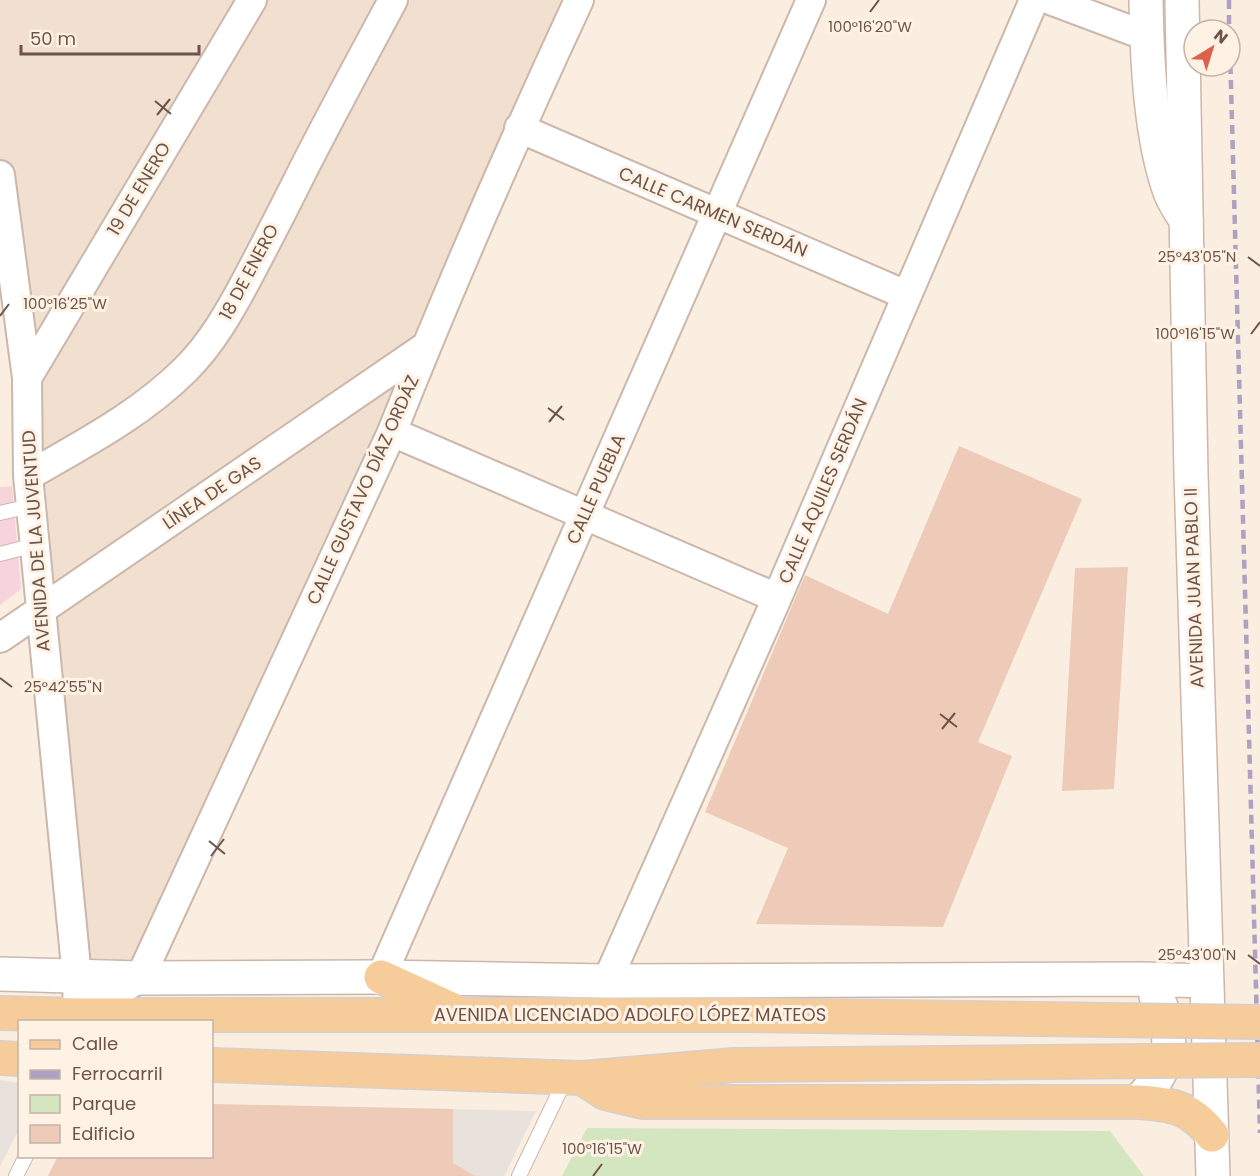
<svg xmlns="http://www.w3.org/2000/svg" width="1260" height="1176" font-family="Poppins,sans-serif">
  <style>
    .residential { fill: #f1dfcf }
    .industrial { fill: #e9e1db }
    .medical { fill: #f7d4db }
    .green { fill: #d3e6c0 }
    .building { fill: #eecab9 }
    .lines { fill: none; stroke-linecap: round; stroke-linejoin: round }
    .service-casing { stroke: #ccb7ab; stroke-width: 16 }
    .minor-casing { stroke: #ccb7ab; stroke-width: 32 }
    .tertiary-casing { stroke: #ccb7ab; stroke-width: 36 }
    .secondary-casing { stroke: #cfb6a8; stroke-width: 36 }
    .primary-casing { stroke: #d7cfcc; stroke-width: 36 }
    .service { stroke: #fff; stroke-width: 14 }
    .minor { stroke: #fff; stroke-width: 28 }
    .tertiary { stroke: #fff; stroke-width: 33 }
    .secondary { stroke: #fff; stroke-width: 33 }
    .primary { stroke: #f6cc9b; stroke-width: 33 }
    .rail { stroke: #afa1c2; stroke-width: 4.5; stroke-dasharray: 9 6; stroke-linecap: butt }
    .primary-bridge-casing { stroke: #d7cfcc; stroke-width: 36; stroke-linecap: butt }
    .primary-bridge { stroke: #f6cc9b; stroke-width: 33 }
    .ticks { fill: none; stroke: #6f5349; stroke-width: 2 }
    .labels { text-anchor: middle; stroke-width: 6; stroke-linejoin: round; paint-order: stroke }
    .street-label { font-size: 18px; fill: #6f5349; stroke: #fef2e5 }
    .ticks-label { font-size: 15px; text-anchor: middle; fill: #6f5349; stroke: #fef2e5; stroke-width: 6; stroke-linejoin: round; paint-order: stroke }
  </style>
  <rect width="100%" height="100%" fill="#faeee0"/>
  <path class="residential" d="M0 0H573L148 989 75 1021 62 923 0 241Z"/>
  <path class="industrial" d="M0 1080 19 1083 20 1128 0 1166Z
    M212 1104 536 1111 504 1176H48L58 1157 212 1156Z"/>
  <path class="medical" d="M12 486 21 589 0 605V487Z"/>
  <path class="green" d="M587 1128 1110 1131 1144 1176H562Z"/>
  <path class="building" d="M959 446 1082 499 978 742 1012 756 943 927 756 924 788 848 705 812 805 575 888 614Z
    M1128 567 1114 789 1062 791 1075 568Z
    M212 1104 453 1109V1163L475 1176H48L58 1156H212Z"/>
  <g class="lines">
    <defs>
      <path id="service" d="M0 513 31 506
        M0 554 35 545
        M16 1176 26 1156
        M519 1176 566 1078"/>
      <path id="minor" d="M1050 0 1146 36
        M519 128 906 295
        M0 175 27 378 28 476 77 977 78 1015 140 978 392 432C450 286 513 142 579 0
        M27 378 252 0
        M392 432 777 598
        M28 476C83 444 140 415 186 369 212 343 230 311 247 279 264 247 281 214 297 182 328 120 361 60 393 0
        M0 638 425 347
        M381 977 811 0
        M607 981 777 598 1034 0"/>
      <path id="tertiary" d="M1146 0C1147 59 1150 136 1170 192 1174 202 1180 211 1186 220
        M0 974 140 978 381 977 607 981 1142 979 1206 981
        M1138 1102C1170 1068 1179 1039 1156 996"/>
      <path id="secondary" d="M1182 0 1191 474 1213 1176"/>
      <path id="primary" d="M381 977 451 1009
        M0 1013 78 1015H746
        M0 1058 20 1059
        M212 1065 582 1078 734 1065
        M582 1078 605 1093 643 1102H1138C1172 1104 1190 1107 1212 1135"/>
    </defs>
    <use href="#service" class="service-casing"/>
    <use href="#minor" class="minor-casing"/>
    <use href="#tertiary" class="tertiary-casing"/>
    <use href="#secondary" class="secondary-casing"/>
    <use href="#primary" class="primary-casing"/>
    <use href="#service" class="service"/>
    <use href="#minor" class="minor"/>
    <use href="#tertiary" class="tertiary"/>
    <use href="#secondary" class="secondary"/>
    <use href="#primary" class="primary"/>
    <path class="rail" d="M1229 0V30
      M1230 50 1260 1133"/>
    <defs>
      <path id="primary-bridge" d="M746 1015 1260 1022
        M734 1065 1260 1060"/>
    </defs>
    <use href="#primary-bridge" class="primary-bridge-casing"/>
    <use href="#primary-bridge" class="primary-bridge"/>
  </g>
  <path class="ticks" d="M870 12 879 0M155 101 171 114M157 115 170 99M1248 257 1260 266M0 316 9 304M1251 334 1260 322M548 408 564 420M549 422 562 406M0 678 12 687M940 714 957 727M942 729 955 713M209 841 225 854M211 856 224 839M1248 955 1260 964M593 1176 602 1164"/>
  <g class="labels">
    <g class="street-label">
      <text transform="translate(139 189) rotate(-59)" y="6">19 DE ENERO</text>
      <text transform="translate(713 212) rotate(23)" y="6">CALLE CARMEN SERDÁN</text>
      <text transform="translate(249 272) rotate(-62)" y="6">18 DE ENERO</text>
      <text transform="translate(596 489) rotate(-66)" y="6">CALLE PUEBLA</text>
      <text transform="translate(363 490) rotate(-66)" y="6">CALLE GUSTAVO DÍAZ ORDÁZ</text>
      <text transform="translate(823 491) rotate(-67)" y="6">CALLE AQUILES SERDÁN</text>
      <text transform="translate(212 493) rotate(-34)" y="6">LÍNEA DE GAS</text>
      <text transform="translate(36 541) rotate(-94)" y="6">AVENIDA DE LA JUVENTUD</text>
      <text transform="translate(1194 588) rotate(-92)" y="6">AVENIDA JUAN PABLO II</text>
      <text x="630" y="1021">AVENIDA LICENCIADO ADOLFO LÓPEZ MATEOS</text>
    </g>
  </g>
  <g class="ticks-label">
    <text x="870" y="32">100°16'20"W</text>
    <text x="1197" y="262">25°43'05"N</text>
    <text x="65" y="309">100°16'25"W</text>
    <text x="1195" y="339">100°16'15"W</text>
    <text x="63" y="692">25°42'55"N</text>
    <text x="1197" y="960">25°43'00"N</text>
    <text x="602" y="1154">100°16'15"W</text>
  </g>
  <rect x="18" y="1020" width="195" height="138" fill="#fef2e5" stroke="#c5b2a7" stroke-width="1.5"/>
  <rect x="30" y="1040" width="30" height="9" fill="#f6cc9b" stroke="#c5b2a7" stroke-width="1.5"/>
  <text x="72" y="1050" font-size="18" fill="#6f5349">Calle</text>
  <rect x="30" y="1070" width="30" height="9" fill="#afa1c2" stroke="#c5b2a7" stroke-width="1.5"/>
  <text x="72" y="1080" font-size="18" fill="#6f5349">Ferrocarril</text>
  <rect x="30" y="1095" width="30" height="18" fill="#d3e6c0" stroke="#c5b2a7" stroke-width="1.5"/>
  <text x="72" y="1110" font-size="18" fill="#6f5349">Parque</text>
  <rect x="30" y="1125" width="30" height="18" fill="#eecab9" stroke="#c5b2a7" stroke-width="1.5"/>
  <text x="72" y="1140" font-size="18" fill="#6f5349">Edificio</text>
  <g transform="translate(1212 48) rotate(38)"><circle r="28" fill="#fef2e5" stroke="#c5b2a7" stroke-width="1.5"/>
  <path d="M0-4.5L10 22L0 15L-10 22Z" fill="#de604b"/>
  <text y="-9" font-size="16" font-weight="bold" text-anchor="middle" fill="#6f5349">N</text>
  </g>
  <path d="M21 45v9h178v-9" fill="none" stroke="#6f5349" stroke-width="3"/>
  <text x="30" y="45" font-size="18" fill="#6f5349" stroke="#fef2e5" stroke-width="4.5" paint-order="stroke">50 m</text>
</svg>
